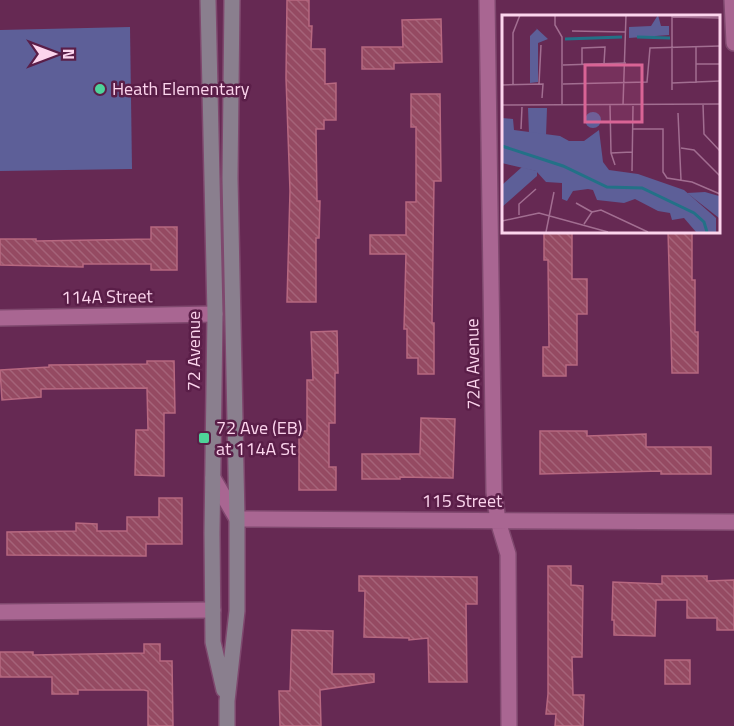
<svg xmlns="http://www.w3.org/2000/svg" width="734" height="726" font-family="'Titillium Web',sans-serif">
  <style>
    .green { fill: #5d5f98 }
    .building { fill: url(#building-back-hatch); stroke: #b76880; stroke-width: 1.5 }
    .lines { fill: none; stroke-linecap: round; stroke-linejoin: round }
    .street-casing { stroke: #7f486e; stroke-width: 18 }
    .secondary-casing { stroke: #7f486e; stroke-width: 18 }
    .street { stroke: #a96692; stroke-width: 15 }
    .secondary { stroke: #8a7f8e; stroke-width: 15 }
    .poi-dot { fill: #4ed399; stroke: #5a1e48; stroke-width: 2 }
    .labels { text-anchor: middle; stroke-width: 5; stroke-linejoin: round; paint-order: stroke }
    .poi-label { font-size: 18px; fill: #fcd5ed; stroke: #5a1e48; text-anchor: start }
    .street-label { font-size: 18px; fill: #fcd5ed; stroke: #5a1e48 }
    .inset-river { fill: none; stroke: #237187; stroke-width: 3 }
    .inset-road { fill: none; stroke: #a26e91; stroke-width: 1.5 }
    .view { fill: #d96495; fill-opacity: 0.15; stroke: #d96495; stroke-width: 3 }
    .inset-edge { fill: none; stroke: #fcd5ed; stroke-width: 3 }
  </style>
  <defs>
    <pattern id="building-back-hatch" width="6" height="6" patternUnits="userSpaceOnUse" patternTransform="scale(1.5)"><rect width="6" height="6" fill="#954a62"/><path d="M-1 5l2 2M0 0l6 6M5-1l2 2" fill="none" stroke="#a56379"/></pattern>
  </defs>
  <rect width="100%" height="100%" fill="#662953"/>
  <path class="green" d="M130 27 132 169 0 171V30Z"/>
  <path class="building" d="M287 0H309V26H312L311 49H325V84L336 83V120H324V129H316L317 201H320L319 238H316V302H287L290 191 286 78Z
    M441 19 442 62 394 63V69H362V47H403L402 20Z
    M411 94H440L441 181H434L432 323H434V374H418V358H407V329H404L406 254H370V235H406V202H416V127H411Z
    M151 227H177V270H151V264H83V267L0 265V239H36V241L151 239Z
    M544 231H572V279H587V314H577V365H566V376H543V347H549L548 260H544Z
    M668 231H692V280H695V332H698V373H672Z
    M337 331 338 373H335V423H329V467H336V490H299V431H307V380H313L311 332Z
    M147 361H174L175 413H164V476L135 475 136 430H148L147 388 41 389V397L2 400 0 370 49 367V365L147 364Z
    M421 418 455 419 453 478 400 477V479H362V454H420Z
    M540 431H587V436L646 434V447H711V474H661V471L540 474Z
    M159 498H182V544H146V556L7 555V532L76 531V523L97 524V531H127V517H159Z
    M548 566H571V585L583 586 582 657H572L573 695H584L583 726H555L556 714H546L548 694Z
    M359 576 477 577V604H466L467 682H429L428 638 409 640V638L364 637 365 591H359Z
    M662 576H707V581L734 580V630H717V618H687V600H656L655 636 614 635V620H612L613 582 662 584Z
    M292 630 333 631 332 674H374V682L320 690 321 726H280L279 691H290Z
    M144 644H160V661H172L173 726H148V691L144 690H78V694H52V677H0V652H33V655L144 653Z
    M665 660H690V684H665Z"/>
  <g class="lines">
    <defs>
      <path id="street" d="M487 0 494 492 498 521 508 554 509 726
        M732 0 734 43
        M0 318 215 314
        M213 478 237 519 734 522
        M0 612 213 610"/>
      <path id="secondary" d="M208 0 215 314 212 533 213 642 224 690
        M227 726V701L237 611V519L230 178 232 0"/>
    </defs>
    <use href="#street" class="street-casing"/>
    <use href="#secondary" class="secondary-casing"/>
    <use href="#street" class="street"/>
    <use href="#secondary" class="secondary"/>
  </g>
  <g class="poi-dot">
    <circle cx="100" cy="89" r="6"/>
    <rect x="198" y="432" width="12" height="12" rx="3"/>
  </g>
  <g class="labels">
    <g class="poi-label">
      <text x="112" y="95">Heath Elementary</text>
      <text x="216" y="434">72 Ave (EB)<tspan x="216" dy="21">at 114A St</tspan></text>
    </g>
    <g class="street-label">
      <text transform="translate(107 297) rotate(-1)" y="6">114A Street</text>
      <text transform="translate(194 351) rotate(-90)" y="6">72 Avenue</text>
      <text transform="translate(473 364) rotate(-91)" y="6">72A Avenue</text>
      <text x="462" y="507">115 Street</text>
    </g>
  </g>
  <g transform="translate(502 15)">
    <rect width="218" height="218" fill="#662953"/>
    <path d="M156 0 159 11H167V20L127 23V12L149 11ZM33 12 46 24 36 28V67L28 68V21L35 14ZM26 93H45L44 121 27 119ZM83 105a8 8 0 1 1 16 0a8 8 0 1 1-16 0ZM20 152 35 156V161L0 192V170ZM203 177 217 181V203L185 178Z" fill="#5d5f98"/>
    <path d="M0 103 11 104 12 115 58 121 67 126H82L97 115 101 147 107 155 136 159 182 175 214 203V217H194L182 203 170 205 168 198 156 196 133 184 122 188 95 185 91 175 86 174 71 176 65 186 60 184V168L44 167 34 156 0 148Z" fill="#5d5f98"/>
    <path class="inset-river" d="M135 22 168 23M63 24 120 22M0 131 61 151 105 172 140 173 192 198 202 207 205 217"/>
    <path class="inset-road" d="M53 0V10L60 22V89M170 0V75M170 2 218 3M70 16 124 17M194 32V68M194 49H218M61 50 124 48M80 50V33L103 32 102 49M170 68 218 66M37 69 39 30M61 69 145 67 148 33 218 31M0 70 41 69 40 83M11 70V18L18 0M201 89 202 119 218 136M0 90 218 89M108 90 109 138 113 150M121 90 124 0M176 98 179 165M19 114 20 92M131 114H161V157L165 163 190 167 218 179M179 133 192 135 218 161M109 138 130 137M130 156 131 91M74 188 90 197M17 200V189L34 174M0 206 37 198 106 217M82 209 90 197 99 195 146 217M44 217 52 177"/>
    <path class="view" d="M83 50H140V107H83Z"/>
    <rect width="218" height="218" class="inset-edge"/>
  </g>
  <g transform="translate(54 54) rotate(90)" stroke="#5a1e48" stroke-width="4.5" paint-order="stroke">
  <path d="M0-4.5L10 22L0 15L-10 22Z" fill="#fcd5ed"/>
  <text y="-9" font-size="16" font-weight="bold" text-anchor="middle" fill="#fcd5ed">N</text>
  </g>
</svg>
